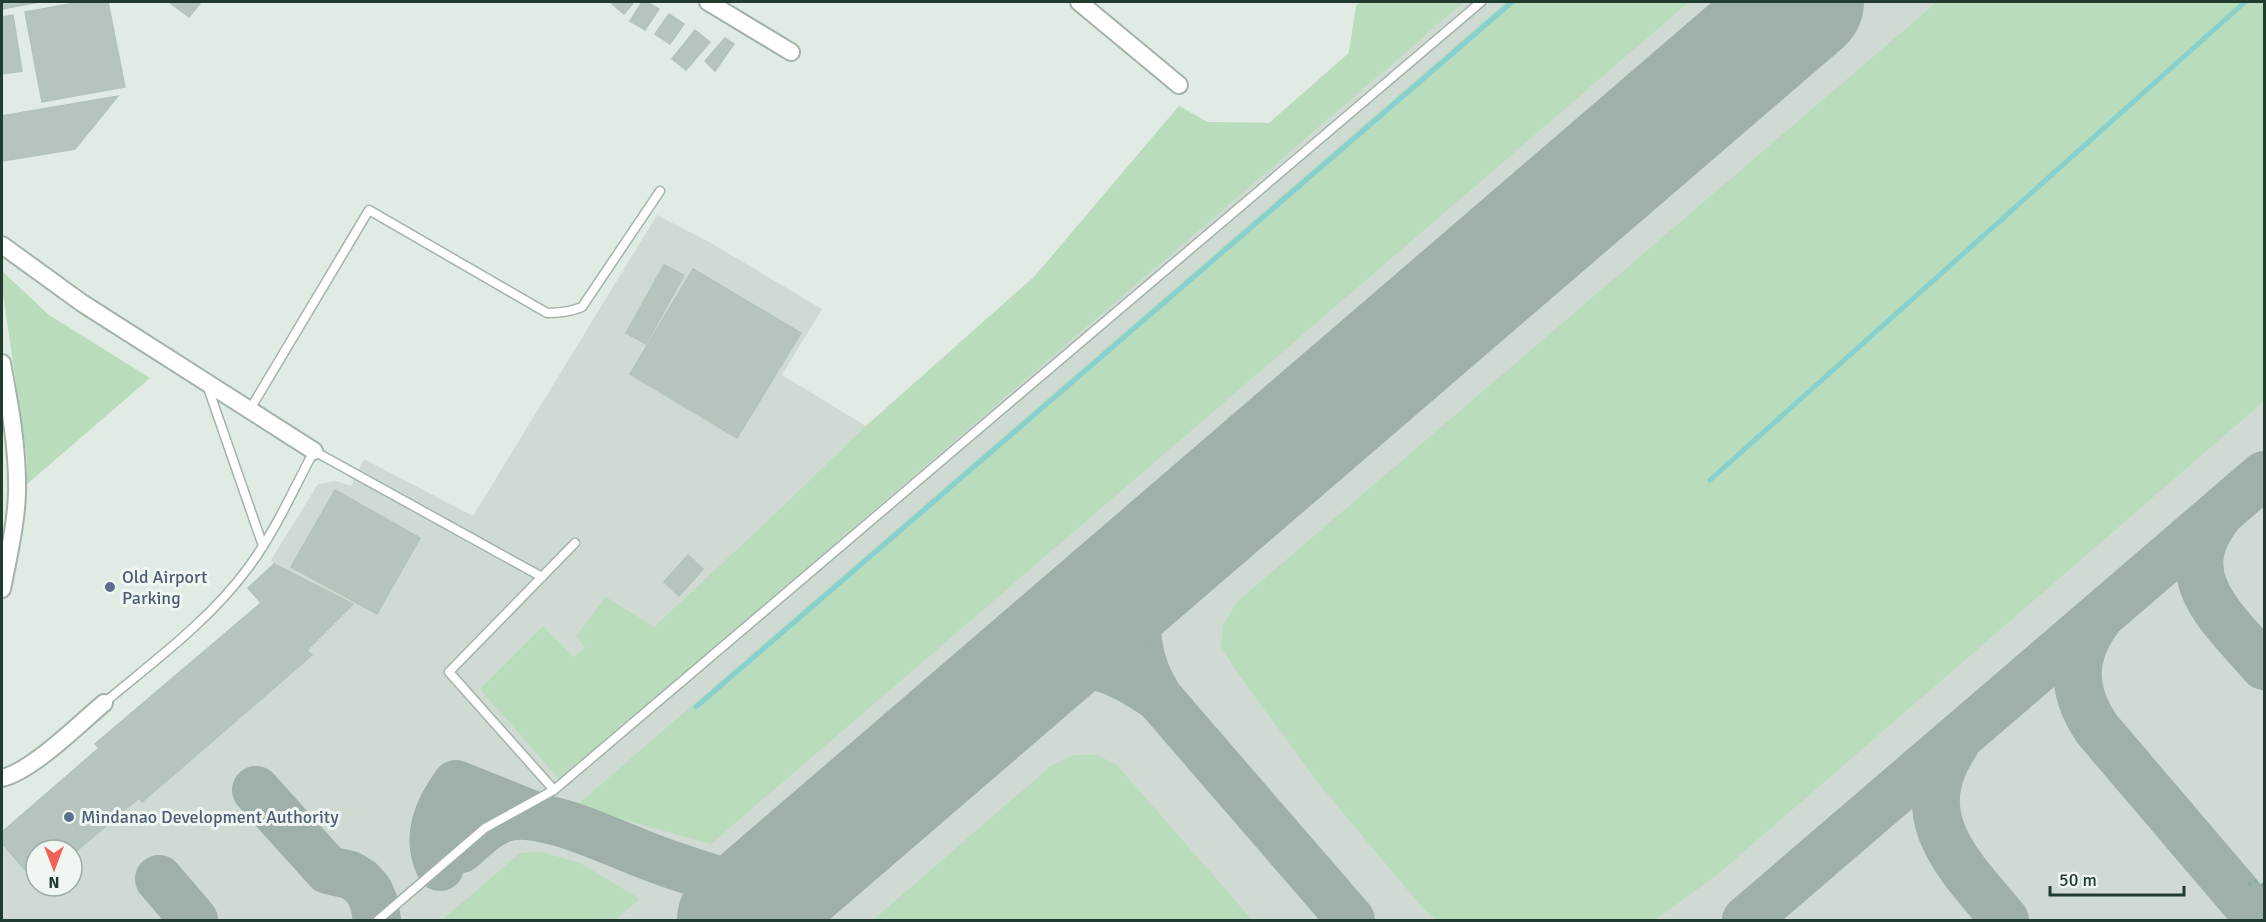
<svg xmlns="http://www.w3.org/2000/svg" width="2266" height="922" font-family="Signika,sans-serif">
  <style>
    .built { fill: #cedad2; fill-rule: evenodd }
    .green { fill: #b8dcbc }
    .lines { fill: none; stroke-linecap: round; stroke-linejoin: round }
    .stream { stroke: #88d0ce; stroke-width: 5 }
    .taxiway { stroke: #9eb0a7; stroke-width: 48 }
    .runway { stroke: #9eb0a7; stroke-width: 120 }
    .building { fill: #b5c5bc; stroke: #b2c4b9; stroke-width: 1.5 }
    .lane-casing { stroke: #a3b3aa; stroke-width: 11 }
    .street-casing { stroke: #a3b3aa; stroke-width: 20 }
    .path { stroke: #80ae97; stroke-width: 3; stroke-dasharray: 3 4.5; stroke-linecap: butt }
    .lane { stroke: #fff; stroke-width: 8 }
    .street { stroke: #fff; stroke-width: 16 }
    .service-dot { fill: #5c6f8a; stroke: #f0f7f2; stroke-width: 2 }
    .labels { text-anchor: middle; stroke-width: 6; stroke-linejoin: round; paint-order: stroke }
    .service-label { font-size: 18px; fill: #4e5e75; stroke: #f0f7f2; text-anchor: start }
  </style>
  <rect width="100%" height="100%" fill="#e0ebe4"/>
  <path class="built" d="M1361 2H2264V920H2V832L99 749 95 744 260 603 248 588 274 564 271 560 318 484 336 481 351 486 364 459 473 516 657 215 709 242 822 309 782 375 866 426 1035 276 1179 106 1207 122 1269 123 1349 53 1356 6ZM36 850H72V886H36Z"/>
  <path class="green" d="M1361 2H1464L560 780 480 689 543 626 574 657 585 648 576 636 606 597 654 627 774 515 866 426 1035 276 1179 106 1207 122 1269 123 1349 53 1356 6Z
    M1506 2H1689L711 844 576 806Z
    M1937 2H2264V401L1718 874 1655 920H1436L1421 906 1320 785 1236 671 1221 646 1223 625 1238 601Z
    M2 271 49 315 150 378 26 485 27 459 2 287Z
    M1075 755H1097L1117 765 1252 920H873L1052 765Z
    M541 852 580 863 640 899 615 920H442L520 853Z"/>
  <g class="lines">
    <path class="stream" d="M1710 480 2245 2
      M696 707 1512 2"/>
    <path class="taxiway" d="M2218 516C2170 578 2225 620 2264 666
      M1169 549C1161 561 1151 574 1145 588 1130 626 1138 665 1159 698L1351 920
      M2099 618C2071 655 2071 691 2097 729L2253 912
      M1021 676C1082 656 1108 662 1159 698
      M1956 743C1906 817 1959 865 2005 920
      M256 790 328 870 350 875 360 881 369 891 374 903 377 920
      M461 849C477 835 493 818 514 816 552 812 617 845 653 858 690 872 729 883 766 895
      M440 867C425 837 438 809 456 784L538 817
      M159 879 194 920
      M1746 920 2264 475"/>
    <path class="runway" d="M737 920 1804 2"/>
  </g>
  <path class="building" d="M2 2H39L2 9Z
    M80 2H108L125 87 42 102 25 12Z
    M169 2H201L189 17Z
    M614 2H634L624 14 612 4Z
    M642 2H647L659 9 645 30 630 21Z
    M669 14 684 24 670 44 655 34Z
    M13 15 22 71 2 74V17Z
    M695 30 710 42 686 70 672 59Z
    M725 38 734 44 715 71 705 61Z
    M118 96 75 149 2 161V116Z
    M664 265 684 275 646 344 626 333Z
    M693 269 801 333 737 438 630 374Z
    M335 490 420 538 377 614 291 567Z
    M688 555 703 569 679 596 664 582Z
    M274 564 353 604 307 650 312 655 142 802 139 798 72 855V850H36V883L2 843V832L99 748 95 744 261 603 248 588Z"/>
  <g class="lines">
    <defs>
      <path id="lane" d="M207 385 263 546
        M249 411 369 210 547 313C560 313 570 312 582 307L660 191
        M104 703C154 661 209 621 248 568 275 532 293 490 314 451L542 577
        M554 790 449 672 575 543
        M378 920 485 828 554 790 1481 2"/>
      <path id="street" d="M708 2 791 52
        M1079 2 1179 85
        M2 245 82 303 314 451
        M2 363C10 406 18 449 17 493 16 525 8 558 2 589
        M2 778C32 771 78 725 104 703"/>
    </defs>
    <use href="#lane" class="lane-casing"/>
    <use href="#street" class="street-casing"/>
    <path class="path" d="M2248 885 2255 881 2264 886"/>
    <use href="#lane" class="lane"/>
    <use href="#street" class="street"/>
  </g>
  <g class="service-dot">
    <circle cx="110" cy="587" r="6"/>
    <circle cx="69" cy="817" r="6"/>
  </g>
  <g class="labels">
    <g class="service-label">
      <text x="122" y="583">Old Airport<tspan x="122" dy="21">Parking</tspan></text>
      <text x="81" y="823">Mindanao Development Authority</text>
    </g>
  </g>
  <rect width="2266" height="922" fill="none" stroke="#213b2f" stroke-width="6"/>
  <g transform="translate(54 868) rotate(180)"><circle r="28" fill="#f0f7f2" stroke="#9daca4" stroke-width="1.5"/>
  <path d="M0-4.5L10 22L0 15L-10 22Z" fill="#f06258"/>
  <text y="-9" font-size="16" font-weight="bold" text-anchor="middle" fill="#213b2f">N</text>
  </g>
  <path d="M2050 886v9h134v-9" fill="none" stroke="#213b2f" stroke-width="3"/>
  <text x="2059" y="886" font-size="18" fill="#213b2f" stroke="#f0f7f2" stroke-width="4.5" paint-order="stroke">50 m</text>
</svg>
